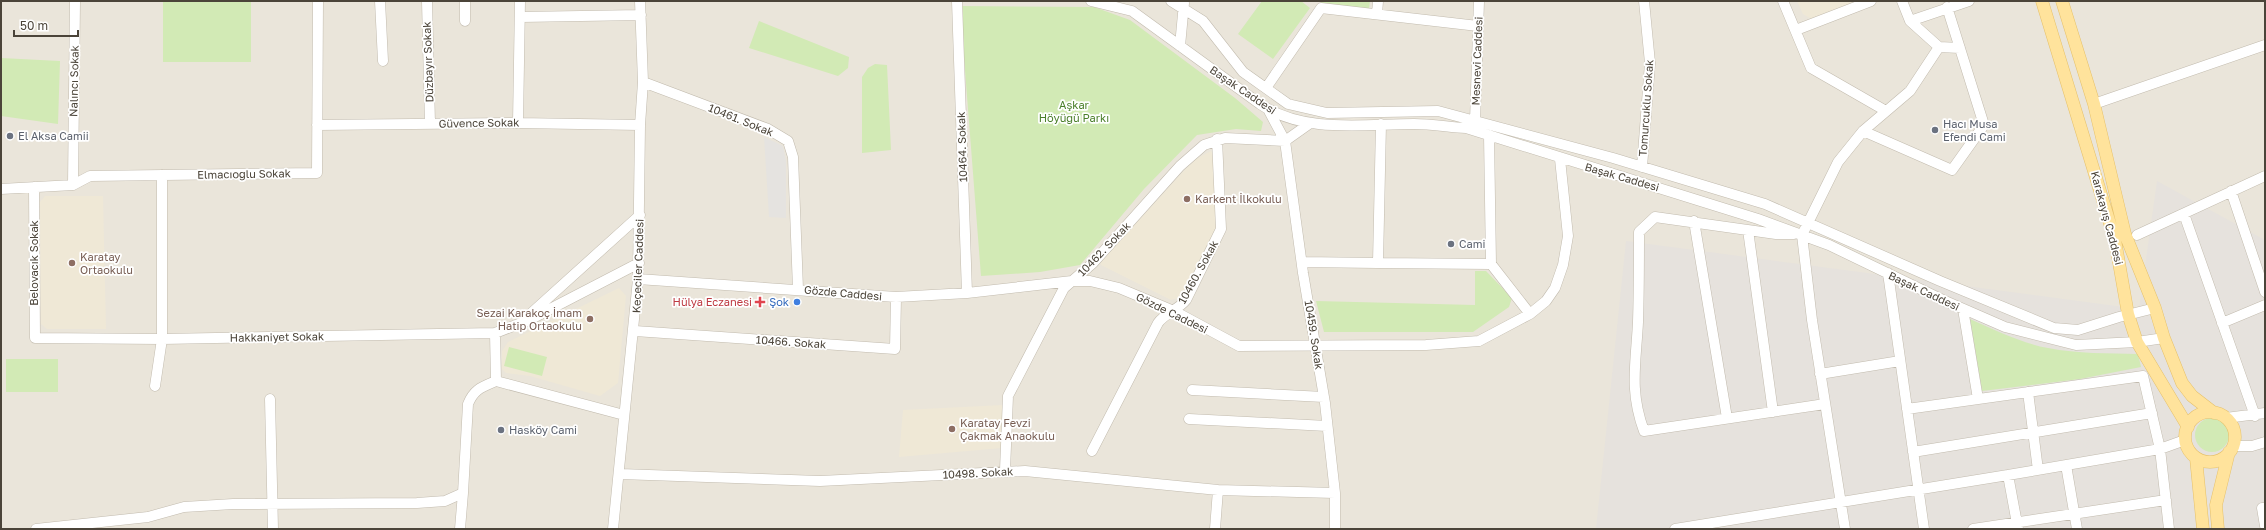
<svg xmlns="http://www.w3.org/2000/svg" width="2266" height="530" font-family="'Golos Text',sans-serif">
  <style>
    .residential { fill: #eae5da }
    .industrial { fill: #e6e2dd }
    .education { fill: #efe8d6 }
    .green { fill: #d2eab5 }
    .parking { fill: #e5e3e0 }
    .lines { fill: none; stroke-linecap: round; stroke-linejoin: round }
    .minor-casing { stroke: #c2bbae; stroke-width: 11 }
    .major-casing { stroke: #e6c16a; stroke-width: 13 }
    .minor { stroke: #fff; stroke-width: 10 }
    .major { stroke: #ffe39c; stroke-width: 12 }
    .worship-dot { fill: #6b7280; stroke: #fff; stroke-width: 1.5 }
    .education-dot { fill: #8d6e63; stroke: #fff; stroke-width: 1.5 }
    .health-dot { fill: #e0444e; stroke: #fff; stroke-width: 1.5 }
    .shop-dot { fill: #3f7fe0; stroke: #fff; stroke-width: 1.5 }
    .labels { text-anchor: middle; stroke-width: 3.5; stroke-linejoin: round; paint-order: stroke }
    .street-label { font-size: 11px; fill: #4b4439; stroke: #fff }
    .park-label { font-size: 11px; fill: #4a7f2a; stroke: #fff }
    .worship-label { font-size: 11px; fill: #5b616d; stroke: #fff; text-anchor: start }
    .education-label { font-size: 11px; fill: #785e54; stroke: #fff; text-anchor: start }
    .health-label { font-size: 11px; fill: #be3a42; stroke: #fff; text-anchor: end }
    .shop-label { font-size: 11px; fill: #366cbe; stroke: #fff; text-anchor: end }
  </style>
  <rect width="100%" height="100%" fill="#f6f3ec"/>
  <path class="residential" d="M1 1H2265V529H1Z"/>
  <path class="industrial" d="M2157 181 2265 240V529H1596L1626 241 2139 309Z"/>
  <path class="education" d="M1797 1H1864L1813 20 1803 14Z
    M1211 151 1214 157 1217 226 1181 297 1171 300 1101 265 1100 263 1182 173 1196 159Z
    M45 196H103L106 329H47L41 324 40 202Z
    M619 288 626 296 618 383 600 396 530 376 506 373 502 369V351L508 342Z
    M1003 405 1002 448 899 457 903 410Z"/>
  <path class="green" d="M163 1H251V62H163Z
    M1262 1H1301L1310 8 1273 59 1238 34Z
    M1319 1H1370L1369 9 1324 5Z
    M960 6 1094 7 1130 20 1235 98 1263 122 1261 131 1236 129 1197 135 1144 189 1080 265 1040 272 981 276Z
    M759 21 849 57 848 68 838 76 749 48Z
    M1 58 60 61 58 124 1 116Z
    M875 64 887 65 891 150 862 153V77L868 68Z
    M1475 271H1486L1512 298 1509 307 1473 332H1324L1316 301 1475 305Z
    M1970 319C1995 330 2021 343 2048 348 2078 354 2108 353 2138 354L2141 367 2080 379 1982 391Z
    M509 347 547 357 542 376 504 366Z
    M6 359H58V392H6Z
    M2195 435a17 17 0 1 1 34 0a17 17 0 1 1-34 0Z"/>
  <path class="parking" d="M764 137 783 146 786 161V218L769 217Z"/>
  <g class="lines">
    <defs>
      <path id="minor" d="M380 1 383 61
        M427 1 430 124
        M957 1 967 293
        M1091 1 1132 11 1260 104C1304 134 1363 124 1414 124 1431 124 1449 127 1466 128L1758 219 1829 245 1943 300 2005 327 2076 345 2137 342 2164 338
        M1171 1 1203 21 1243 72 1288 104 1327 113 1438 111 1613 158 1765 204 1940 281 2054 328 2078 330 2119 317 2155 308
        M1783 1 1811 68 1886 111
        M1902 1 1910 21 1969 1
        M1377 14 1378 1
        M521 17 641 15
        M465 21V1
        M1910 21 1939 47 1960 48
        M1796 30 1871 1
        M1180 46 1184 3
        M643 82 768 129 788 141 793 157 798 289
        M1266 88 1321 8 1478 26
        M2094 104 2265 45
        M1269 111 1285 141 1303 273 1325 403 1335 493V529
        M1475 121 1479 1
        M518 123 520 1
        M1381 124 1378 263 1491 264
        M317 125 518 123 640 125
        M1863 131 1952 170 1984 125 1947 7
        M1489 135 1491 264 1530 314
        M1285 141 1309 124
        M1642 167 1650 63 1644 1
        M73 185 75 1
        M34 187 35 338 162 339 495 333 529 320 639 263
        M1 189 73 185 90 176 317 173 318 1
        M2231 191 2265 292
        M2184 214 2255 416
        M1694 221 1727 418
        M1748 230 1773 412
        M1794 234H1776L1655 217 1639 232C1639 262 1639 292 1638 322 1636 363 1629 391 1644 431L1825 404
        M2137 235 2265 176
        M1302 262 1378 263
        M1888 273 1924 529
        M638 279 896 297 967 293 1072 281H1090L1119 288 1174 311 1239 346 1426 345 1479 341 1530 314 1546 301 1555 288 1563 265 1568 236 1560 159
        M1963 309 1978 399
        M527 317 640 215
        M2222 323 2265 305
        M635 331 895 349 896 297
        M495 333 496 381 624 415
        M1820 374 1900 361
        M155 386 162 339V175
        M1192 390 1324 397
        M2028 392 2038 470
        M270 399 273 529
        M1907 409 2143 376 2160 449 2169 529
        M2226 418 2265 413
        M1189 419 1327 426
        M2233 446H2252L2265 442
        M1092 451 1158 323C1165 313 1178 310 1186 300L1221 229 1217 139
        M1913 452 2152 413
        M2066 465 2077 529
        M1005 470 1008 396 1064 288 1093 263 1180 166 1204 145 1225 138 1285 141
        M620 474 820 481 1025 471 1218 490 1335 493
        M2008 475 2018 529
        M2265 508H2262L2265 526
        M36 529 148 517 184 507 233 504 417 503 445 501 463 493 468 404C474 389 482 387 496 381
        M460 529 463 493
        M613 529 638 279 640 125 643 82 640 1
        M1215 529 1218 490
        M1675 529 2008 475 2160 449 2185 440
        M1845 529 1812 320 1802 235 1838 162 1863 131 1910 91 1939 47
        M1973 529 2166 500"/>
      <path id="major" d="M2042 1 2115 240 2128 314 2137 342 2188 427
        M2062 1 2094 104 2125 234 2155 308 2164 338 2182 383 2192 396 2214 413
        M2185 437a25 25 0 1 1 50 0a25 25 0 1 1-50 0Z
        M2196 458 2203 529
        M2218 529 2216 505 2229 452"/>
    </defs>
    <use href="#minor" class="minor-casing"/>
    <use href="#major" class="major-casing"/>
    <use href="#minor" class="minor"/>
    <use href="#major" class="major"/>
  </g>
  <g class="worship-dot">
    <circle cx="1935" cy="130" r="4"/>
    <circle cx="10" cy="136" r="4"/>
    <circle cx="1451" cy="244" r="4"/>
    <circle cx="501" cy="430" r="4"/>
  </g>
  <g class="education-dot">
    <circle cx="1187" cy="199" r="4"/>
    <circle cx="72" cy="263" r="4"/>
    <circle cx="590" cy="319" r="4"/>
    <circle cx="952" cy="429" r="4"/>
  </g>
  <path class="health-dot" d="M758 296h4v4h4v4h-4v4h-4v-4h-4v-4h4z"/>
  <circle class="shop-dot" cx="797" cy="302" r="4"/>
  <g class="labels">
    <g class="street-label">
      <text transform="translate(1477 61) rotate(-88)" y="4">Mesnevi Caddesi</text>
      <text transform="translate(428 62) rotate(-92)" y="4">Düzbayır Sokak</text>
      <text transform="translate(74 81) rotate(-89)" y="4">Nalıncı Sokak</text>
      <text transform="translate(1243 90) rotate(34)" y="4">Başak Caddesi</text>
      <text transform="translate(1646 108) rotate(-86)" y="4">Tomurcuklu Sokak</text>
      <text transform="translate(741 120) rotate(22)" y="4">10461. Sokak</text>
      <text transform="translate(479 123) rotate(-1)" y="4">Güvence Sokak</text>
      <text transform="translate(962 147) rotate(-92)" y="4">10464. Sokak</text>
      <text transform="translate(244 174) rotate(-1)" y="4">Elmacıoğlu Sokak</text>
      <text transform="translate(1622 177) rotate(16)" y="4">Başak Caddesi</text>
      <text transform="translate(2107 218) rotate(75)" y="4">Karakayış Caddesi</text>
      <text transform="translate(1104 249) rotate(-46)" y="4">10462. Sokak</text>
      <text transform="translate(34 263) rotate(-90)" y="4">Belovacık Sokak</text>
      <text transform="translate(638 266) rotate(-88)" y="4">Keçeciler Caddesi</text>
      <text transform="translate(1198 272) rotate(-61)" y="4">10460. Sokak</text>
      <text transform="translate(1924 291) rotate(25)" y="4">Başak Caddesi</text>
      <text transform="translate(843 293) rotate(5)" y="4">Gözde Caddesi</text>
      <text transform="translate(1172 313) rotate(26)" y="4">Gözde Caddesi</text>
      <text transform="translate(1314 335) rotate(81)" y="4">10459. Sokak</text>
      <text transform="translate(277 337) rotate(-1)" y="4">Hakkaniyet Sokak</text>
      <text transform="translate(791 342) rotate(4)" y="4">10466. Sokak</text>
      <text transform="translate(978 473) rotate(-3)" y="4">10498. Sokak</text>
    </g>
    <g class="park-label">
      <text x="1074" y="109">Aşkar<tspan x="1074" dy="13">Höyüğü Parkı</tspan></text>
    </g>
    <g class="worship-label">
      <text x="1943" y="128">Hacı Musa<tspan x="1943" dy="13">Efendi Cami</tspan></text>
      <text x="18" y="140">El Aksa Camii</text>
      <text x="1459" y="248">Cami</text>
      <text x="509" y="434">Hasköy Cami</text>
    </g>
    <g class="education-label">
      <text x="1195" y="203">Karkent İlkokulu</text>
      <text x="80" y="261">Karatay<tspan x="80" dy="13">Ortaokulu</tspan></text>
      <text x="582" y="317" text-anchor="end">Sezai Karakoç İmam<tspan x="582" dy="13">Hatip Ortaokulu</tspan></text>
      <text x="960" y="427">Karatay Fevzi<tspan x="960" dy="13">Çakmak Anaokulu</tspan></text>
    </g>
    <g class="health-label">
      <text x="752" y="306">Hülya Eczanesi</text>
    </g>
    <g class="shop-label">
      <text x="789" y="306">Şok</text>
    </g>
  </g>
  <rect width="2266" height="530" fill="none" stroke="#4b4439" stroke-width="4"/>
  <path d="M14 30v6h64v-6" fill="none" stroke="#4b4439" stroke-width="2"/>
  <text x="20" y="30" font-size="12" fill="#4b4439" stroke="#ffffff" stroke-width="3" paint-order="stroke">50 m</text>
</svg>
